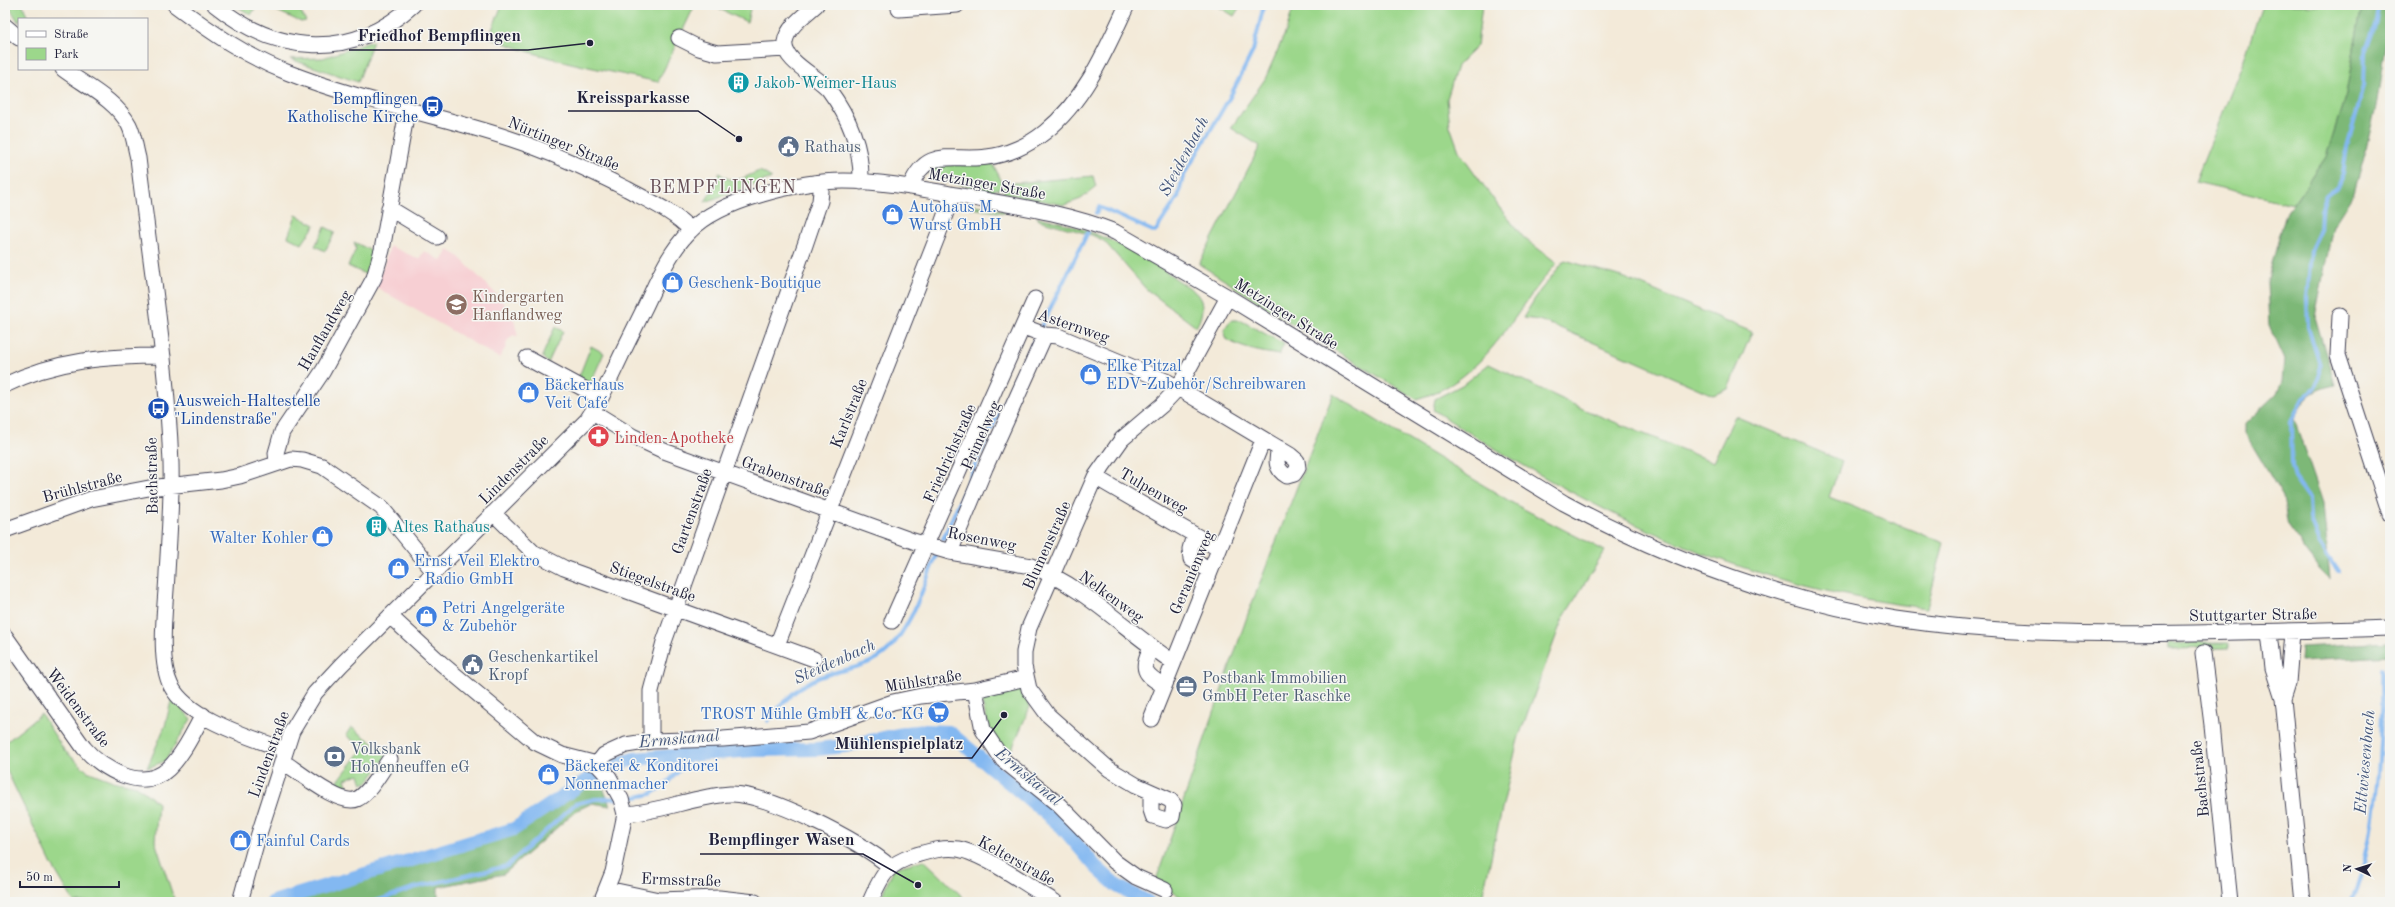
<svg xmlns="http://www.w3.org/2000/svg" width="2395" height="907" font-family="'Old Standard TT',serif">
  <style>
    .built { fill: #f7cfd3 }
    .green { fill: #9cd78b; stroke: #5f7c63 }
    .forest { fill: #7db877; stroke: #506d59 }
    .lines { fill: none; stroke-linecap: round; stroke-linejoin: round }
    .stream { stroke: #83b8f1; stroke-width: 4 }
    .canal { stroke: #83b8f1; stroke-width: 14 }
    .minor-casing { stroke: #414053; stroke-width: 17 }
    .minor { stroke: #fff; stroke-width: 15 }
    .labels { text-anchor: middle; stroke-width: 3; stroke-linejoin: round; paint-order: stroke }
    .culture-label { font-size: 16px; fill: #0d838f; stroke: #f6f6f2; text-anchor: start }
    .transit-label { font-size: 16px; fill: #164399; stroke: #f6f6f2; text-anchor: end }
    .street-label { font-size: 16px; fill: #22223b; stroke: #f6f6f2 }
    .service-label { font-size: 16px; fill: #4e5e75; stroke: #f6f6f2; text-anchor: start }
    .shop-label { font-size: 16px; fill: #366cbe; stroke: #f6f6f2; text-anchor: start }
    .education-label { font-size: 16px; fill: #785e54; stroke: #f6f6f2; text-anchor: start }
    .health-label { font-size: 16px; fill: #be3a42; stroke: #f6f6f2; text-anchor: start }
    .water-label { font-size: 17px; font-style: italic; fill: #44567b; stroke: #f6f6f2 }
    .quarter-label { font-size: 18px; letter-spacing: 1px; fill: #675057; stroke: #f6f6f2 }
    .leader { fill: none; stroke: #22223b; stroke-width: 1.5 }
    .callout-dot { fill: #22223b; stroke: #f6f6f2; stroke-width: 1.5 }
    .callout-label { font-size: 17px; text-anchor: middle; font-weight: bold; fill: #22223b; stroke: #f6f6f2; stroke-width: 3; stroke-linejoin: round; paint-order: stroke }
  </style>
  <rect width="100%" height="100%" fill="#f6f6f2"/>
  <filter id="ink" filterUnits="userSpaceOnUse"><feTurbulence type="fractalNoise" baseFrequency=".025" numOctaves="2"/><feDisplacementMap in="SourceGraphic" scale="8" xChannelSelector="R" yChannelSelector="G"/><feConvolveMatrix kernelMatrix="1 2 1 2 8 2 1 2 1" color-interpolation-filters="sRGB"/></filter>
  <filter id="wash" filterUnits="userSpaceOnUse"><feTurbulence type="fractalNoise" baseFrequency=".012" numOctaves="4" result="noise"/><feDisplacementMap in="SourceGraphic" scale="16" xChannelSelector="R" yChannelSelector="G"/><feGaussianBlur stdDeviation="0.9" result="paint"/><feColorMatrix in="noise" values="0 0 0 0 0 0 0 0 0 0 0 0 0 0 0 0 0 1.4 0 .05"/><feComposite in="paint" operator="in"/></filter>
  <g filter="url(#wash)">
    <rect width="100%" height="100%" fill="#f3ead9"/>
    <path class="built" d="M390 246 419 259 424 251 442 261 448 250 458 256 500 298 514 320 518 337 513 335 507 341 506 347 499 358 376 287Z"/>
    <path class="green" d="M8 5H23L28 19H19V23Z
      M235 5H257L251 15Z
      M264 5H300V11L306 21 301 22Z
      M502 5H695L658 82C601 69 542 60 489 37Z
      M711 5H751L747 22Z
      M1216 5H1241L1234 16Z
      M1294 5H1482L1477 46 1457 66 1447 99 1450 126 1459 151 1499 207 1524 238 1557 263C1512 312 1487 381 1416 399L1313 337 1199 264 1260 146 1231 128 1265 79 1286 31Z
      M2262 5H2362L2346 94 2326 157 2293 204 2195 182 2242 65Z
      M373 41 358 82 290 59 323 58Z
      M993 164 1003 184 1093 176 1096 187 1081 199 1064 205 1004 193 1003 189H996L992 191 934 179 929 173 935 165Z
      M760 171 772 178 705 202 717 182 719 173C736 187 744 176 760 171Z
      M970 204 1006 211 1004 213 971 208Z
      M296 215 315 225 302 244 288 237Z
      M1037 217C1090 227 1136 250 1179 281 1187 286 1198 292 1201 301 1204 309 1200 321 1196 327L1146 289 1104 241 1092 235 1039 220Z
      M325 227 335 232 325 251 315 246Z
      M354 242 376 253 367 275 348 266 356 249Z
      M1565 260 1625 278 1752 332 1728 389 1713 395 1560 328 1539 320 1523 318 1539 292Z
      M1232 320H1240L1284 344 1279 355C1262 352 1240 349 1225 338 1223 331 1226 324 1232 320Z
      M555 327 563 331 548 363 543 358V354Z
      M591 346 604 353 591 382 586 383 578 379Z
      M1489 364 1585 410 1713 462 1735 416 1842 461 1829 497 1944 543 1927 608C1738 587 1591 511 1433 410L1435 399 1462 385Z
      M1333 394 1516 505 1605 551 1562 620 1518 739 1481 902H1196L1187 900 1155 883 1249 611Z
      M2168 643H2229V648L2168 649Z
      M1022 683 1030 707 1008 758 994 742 979 694Z
      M172 697 191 719 165 761 147 768 165 726Z
      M41 714 64 750 87 771 113 781 137 786 158 803 155 841 175 902H74L52 865 5 767V743Z
      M351 727 388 754 368 782 362 784 359 774 345 779 348 788 339 791 334 786 363 749 346 735Z
      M924 860 968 902H879L894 868Z"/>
    <path class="forest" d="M2362 5H2390V9L2377 102 2366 149 2354 193 2333 226 2315 317 2335 385C2311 390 2304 397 2294 419L2323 503 2330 580 2319 569 2288 527 2283 497 2245 433V424L2277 393 2282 382 2284 359 2269 326 2267 282 2285 216 2326 157 2346 94Z
      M2390 642V656L2300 661 2301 647Z
      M590 783 603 787 610 806 592 803 576 811 504 874 438 887V902H288L513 834Z"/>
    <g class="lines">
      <path class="stream" d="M1096 213 1099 207 1155 232 1178 197 1183 177 1230 97 1253 51 1264 5
        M1040 329 1088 232
        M943 539 987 438 1035 339
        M2338 572 2319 543 2310 519 2309 498 2295 478 2292 465 2291 422 2302 399 2315 388 2320 377V365L2308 327 2307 299 2311 251 2320 232 2321 211 2325 200 2327 195 2337 187 2343 173 2347 147 2364 86 2365 53 2375 25 2379 5
        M768 721C785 699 801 682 829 674 849 668 872 666 888 650 912 626 923 587 936 556
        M374 902 413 888 507 866 575 804 595 799 631 798 651 794 666 784 696 753
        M2351 902C2360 882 2364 862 2369 840 2380 783 2382 728 2381 670"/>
      <path class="canal" d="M273 902 514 829 584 782 617 764 634 759 754 750 817 749 845 746 907 733 926 731 949 732 1062 827 1096 867 1117 886 1148 902"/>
    </g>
  </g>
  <g filter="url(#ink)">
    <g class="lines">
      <defs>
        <path id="minor" d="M175 5C211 32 247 57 289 73 361 101 438 115 511 139 551 152 590 170 627 189 649 201 673 211 691 230
          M215 5C277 55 351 61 413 5
          M816 5C806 14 787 27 785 42 782 61 819 77 829 90 849 117 862 148 861 182
          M899 9 957 5
          M5 26 19 38
          M679 38 699 48 717 53 785 49
          M63 69C84 85 116 100 129 125 134 135 135 147 138 158 150 259 167 361 171 463 172 500 169 537 167 573 166 605 157 658 171 686 189 720 251 737 285 750
          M910 187C927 145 952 162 987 157 1007 155 1029 145 1045 132 1085 100 1106 50 1127 5
          M389 208 437 237
          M2340 316 2338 355 2390 514
          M1024 327 1045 335 1058 336 1168 382 1290 455 1297 461 1298 468 1294 474 1287 476C1275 469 1276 460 1279 448
          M527 358 601 398
          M5 385C55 360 108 356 163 356
          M593 412 632 436 664 451 913 541 950 552 1031 566C1084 586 1126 631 1173 662
          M277 463 276 453 282 432 323 371 374 278 382 250 407 111
          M1095 477 1219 549
          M493 513 533 552 564 568 814 659
          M5 530 91 499 149 488 221 480 240 476 291 459 302 460 322 466 381 507 434 572
          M1194 535 1190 549 1191 559 1210 571
          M950 552 985 468 1045 335
          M390 616 442 664 535 742 562 755 597 764 609 777 621 799 625 814 613 872 601 902
          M892 621 1035 299
          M2292 632 2288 683 2283 699 2303 902
          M2269 633 2273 668 2283 699
          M5 636 84 748C102 769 143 793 168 769 183 755 193 733 203 715
          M777 645 938 235 952 195
          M1151 647C1141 670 1143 673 1164 686
          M2203 653 2212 725 2230 902
          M975 690 983 730 1003 760 1059 805 1115 862 1136 877 1165 890
          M1151 719 1263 440
          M651 741V691L664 642 805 245 820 201 822 182
          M282 761C297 770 340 807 357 799 370 793 381 771 390 759
          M597 764 604 755 626 745 651 741 723 739 809 732 893 702 921 696 975 690 1026 678
          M1151 792V810L1153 816 1166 820 1172 817 1174 805 1170 800 1136 785 1109 769 1048 715 1029 689 1024 666V652L1029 628 1095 477 1122 439 1162 405 1178 388 1228 297
          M625 814C661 812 695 796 730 794 765 792 863 842 889 866
          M607 889 659 900 719 898 755 902
          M240 902 257 840 292 731 315 693 341 665 587 420 601 398C615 368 629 339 644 309 657 282 668 253 690 231 720 199 802 181 844 181 886 181 927 190 967 197 1017 206 1067 213 1115 232L1228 297 1564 503C1668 559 1779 600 1896 619 1995 634 2094 635 2194 633 2259 632 2325 630 2390 628
          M870 902C882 874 887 864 916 855 930 851 944 847 958 849 983 853 1032 888 1055 902"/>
      </defs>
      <use href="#minor" class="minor-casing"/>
      <use href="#minor" class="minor"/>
    </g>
  </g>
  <defs>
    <symbol id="building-disc" viewBox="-11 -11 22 22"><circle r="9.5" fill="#0f9aa8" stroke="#f6f6f2"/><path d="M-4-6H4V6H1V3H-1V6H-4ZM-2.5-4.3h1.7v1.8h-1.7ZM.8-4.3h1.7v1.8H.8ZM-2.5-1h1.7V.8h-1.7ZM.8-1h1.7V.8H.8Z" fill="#fff"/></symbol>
    <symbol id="bus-disc" viewBox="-11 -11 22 22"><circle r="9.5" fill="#1a4fb4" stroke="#f6f6f2"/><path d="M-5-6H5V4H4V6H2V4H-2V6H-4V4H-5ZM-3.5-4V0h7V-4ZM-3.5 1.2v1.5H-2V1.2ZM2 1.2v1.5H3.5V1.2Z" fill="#fff"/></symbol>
    <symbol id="civic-disc" viewBox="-11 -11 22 22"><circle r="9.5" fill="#5c6f8a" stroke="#f6f6f2"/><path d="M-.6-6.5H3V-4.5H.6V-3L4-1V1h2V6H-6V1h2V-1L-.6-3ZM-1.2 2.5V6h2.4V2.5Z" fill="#fff"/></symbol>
    <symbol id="shop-disc" viewBox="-11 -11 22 22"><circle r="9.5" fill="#3f7fe0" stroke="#f6f6f2"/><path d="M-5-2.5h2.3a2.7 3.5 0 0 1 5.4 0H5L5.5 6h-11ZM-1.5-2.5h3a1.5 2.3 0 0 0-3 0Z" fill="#fff"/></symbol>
    <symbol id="school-disc" viewBox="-11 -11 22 22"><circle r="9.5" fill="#8d6e63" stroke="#f6f6f2"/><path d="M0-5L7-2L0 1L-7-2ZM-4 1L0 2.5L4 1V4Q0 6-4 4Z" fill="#fff"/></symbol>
    <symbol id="pharmacy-disc" viewBox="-11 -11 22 22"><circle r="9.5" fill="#e0444e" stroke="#f6f6f2"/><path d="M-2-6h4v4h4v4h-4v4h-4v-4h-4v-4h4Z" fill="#fff"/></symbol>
    <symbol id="office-disc" viewBox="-11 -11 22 22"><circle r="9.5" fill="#5c6f8a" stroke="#f6f6f2"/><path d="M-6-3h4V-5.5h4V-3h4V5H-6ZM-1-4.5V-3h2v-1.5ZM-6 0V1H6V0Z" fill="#fff"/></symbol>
    <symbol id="supermarket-disc" viewBox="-11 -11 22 22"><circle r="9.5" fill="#3f7fe0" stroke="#f6f6f2"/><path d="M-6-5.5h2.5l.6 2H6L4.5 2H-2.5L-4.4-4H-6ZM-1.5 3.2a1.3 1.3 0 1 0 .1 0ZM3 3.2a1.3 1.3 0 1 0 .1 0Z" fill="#fff"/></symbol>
    <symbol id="bank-disc" viewBox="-11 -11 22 22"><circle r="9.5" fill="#5c6f8a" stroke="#f6f6f2"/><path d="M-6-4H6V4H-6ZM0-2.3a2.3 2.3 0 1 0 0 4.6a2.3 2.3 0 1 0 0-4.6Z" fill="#fff"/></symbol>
  </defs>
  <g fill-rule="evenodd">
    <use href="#building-disc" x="726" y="70" width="25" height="25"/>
    <use href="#bus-disc" x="420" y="94" width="25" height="25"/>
    <use href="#civic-disc" x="776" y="134" width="25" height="25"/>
    <use href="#shop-disc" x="880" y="202" width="25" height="25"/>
    <use href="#shop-disc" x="660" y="270" width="25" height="25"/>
    <use href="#school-disc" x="444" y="292" width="25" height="25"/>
    <use href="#shop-disc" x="1078" y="362" width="25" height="25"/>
    <use href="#shop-disc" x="516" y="380" width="25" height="25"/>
    <use href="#bus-disc" x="146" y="396" width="25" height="25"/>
    <use href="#pharmacy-disc" x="586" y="424" width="25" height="25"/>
    <use href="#building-disc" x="364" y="514" width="25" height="25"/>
    <use href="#shop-disc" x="310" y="524" width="25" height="25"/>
    <use href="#shop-disc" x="386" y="556" width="25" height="25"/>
    <use href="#shop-disc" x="414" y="604" width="25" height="25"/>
    <use href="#civic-disc" x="460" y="652" width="25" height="25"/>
    <use href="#office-disc" x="1174" y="674" width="25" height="25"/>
    <use href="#supermarket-disc" x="926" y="700" width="25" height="25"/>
    <use href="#bank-disc" x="322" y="744" width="25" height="25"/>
    <use href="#shop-disc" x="536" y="762" width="25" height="25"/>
    <use href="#shop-disc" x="228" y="828" width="25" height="25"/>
  </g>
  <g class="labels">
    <g class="culture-label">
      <text x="754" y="88">Jakob-Weimer-Haus</text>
      <text x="392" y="532">Altes Rathaus</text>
    </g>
    <g class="transit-label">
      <text x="418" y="104">Bempflingen<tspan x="418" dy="18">Katholische Kirche</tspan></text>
      <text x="174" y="406" text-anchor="start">Ausweich-Haltestelle<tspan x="174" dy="18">"Lindenstraße"</tspan></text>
    </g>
    <g class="street-label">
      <text transform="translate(564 143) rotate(22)" y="6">Nürtinger Straße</text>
      <text transform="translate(987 183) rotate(10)" y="6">Metzinger Straße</text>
      <text transform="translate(1287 313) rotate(32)" y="6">Metzinger Straße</text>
      <text transform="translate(1074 325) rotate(19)" y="6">Asternweg</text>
      <text transform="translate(324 330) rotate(-60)" y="6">Hanflandweg</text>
      <text transform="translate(848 413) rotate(-68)" y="6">Karlstraße</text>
      <text transform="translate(980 435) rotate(-66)" y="6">Primelweg</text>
      <text transform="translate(949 453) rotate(-66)" y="6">Friedrichstraße</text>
      <text transform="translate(513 469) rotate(-45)" y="6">Lindenstraße</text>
      <text transform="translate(151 476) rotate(-91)" y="6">Bachstraße</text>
      <text transform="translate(786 476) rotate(20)" y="6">Grabenstraße</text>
      <text transform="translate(82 486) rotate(-15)" y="6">Brühlstraße</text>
      <text transform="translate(1154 490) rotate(30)" y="6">Tulpenweg</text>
      <text transform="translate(691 511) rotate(-70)" y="6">Gartenstraße</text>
      <text transform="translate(982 538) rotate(11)" y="6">Rosenweg</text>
      <text transform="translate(1046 545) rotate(-66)" y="6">Blumenstraße</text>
      <text transform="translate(1191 572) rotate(-67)" y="6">Geranienweg</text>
      <text transform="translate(653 581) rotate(20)" y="6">Stiegelstraße</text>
      <text transform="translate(1112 596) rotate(36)" y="6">Nelkenweg</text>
      <text transform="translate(2253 614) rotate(-1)" y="6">Stuttgarter Straße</text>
      <text transform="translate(923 680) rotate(-9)" y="6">Mühlstraße</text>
      <text transform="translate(79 707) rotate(53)" y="6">Weidenstraße</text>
      <text transform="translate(268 754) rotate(-70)" y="6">Lindenstraße</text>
      <text transform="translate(2199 779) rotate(-96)" y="6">Bachstraße</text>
      <text transform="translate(1017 860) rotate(29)" y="6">Kelterstraße</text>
      <text transform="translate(681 879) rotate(2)" y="6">Ermsstraße</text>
    </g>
    <g class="service-label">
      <text x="804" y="152">Rathaus</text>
      <text x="488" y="662">Geschenkartikel<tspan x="488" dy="18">Kropf</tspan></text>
      <text x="1202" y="683">Postbank Immobilien<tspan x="1202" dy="18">GmbH Peter Raschke</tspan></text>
      <text x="350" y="754">Volksbank<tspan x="350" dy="18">Hohenneuffen eG</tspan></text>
    </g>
    <g class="shop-label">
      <text x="908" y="212">Autohaus M.<tspan x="908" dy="18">Wurst GmbH</tspan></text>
      <text x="688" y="288">Geschenk-Boutique</text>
      <text x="1106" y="371">Elke Pitzal<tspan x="1106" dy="18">EDV-Zubehör/Schreibwaren</tspan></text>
      <text x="544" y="390">Bäckerhaus<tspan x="544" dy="18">Veit Café</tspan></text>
      <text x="308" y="543" text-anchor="end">Walter Kohler</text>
      <text x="414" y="566">Ernst Veil Elektro<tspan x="414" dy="18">- Radio GmbH</tspan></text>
      <text x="442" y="613">Petri Angelgeräte<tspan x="442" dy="18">&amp; Zubehör</tspan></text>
      <text x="924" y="719" text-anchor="end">TROST Mühle GmbH &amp; Co. KG</text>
      <text x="564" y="771">Bäckerei &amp; Konditorei<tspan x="564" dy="18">Nonnenmacher</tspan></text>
      <text x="256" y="846">Fainful Cards</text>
    </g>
    <g class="education-label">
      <text x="472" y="302">Kindergarten<tspan x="472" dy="18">Hanflandweg</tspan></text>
    </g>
    <g class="health-label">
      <text x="614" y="443">Linden-Apotheke</text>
    </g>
    <g class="water-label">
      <text transform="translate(1183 156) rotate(-62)" y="6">Steidenbach</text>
      <text transform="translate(834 661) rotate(-24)" y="6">Steidenbach</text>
      <text transform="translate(679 738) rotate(-5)" y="6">Ermskanal</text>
      <text transform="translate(2364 762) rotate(-85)" y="6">Ettwiesenbach</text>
      <text transform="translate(1029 776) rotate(40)" y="6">Ermskanal</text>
    </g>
    <g class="quarter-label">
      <text x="723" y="193">BEMPFLINGEN</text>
    </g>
  </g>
  <path class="leader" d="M590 43L528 50H349M739 139L698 111H568M1004 715L972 758H827M918 885L863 854H700"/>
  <g class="callout-dot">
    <circle cx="590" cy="43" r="4"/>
    <circle cx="739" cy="139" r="4"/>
    <circle cx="1004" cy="715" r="4"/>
    <circle cx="918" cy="885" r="4"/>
  </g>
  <g class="callout-label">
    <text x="439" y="41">Friedhof Bempflingen</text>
    <text x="633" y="103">Kreissparkasse</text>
    <text x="899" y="749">Mühlenspielplatz</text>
    <text x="781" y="845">Bempflinger Wasen</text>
  </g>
  <rect width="2395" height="907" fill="none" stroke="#f6f6f2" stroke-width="20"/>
  <rect x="18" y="18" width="130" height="52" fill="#f6f6f2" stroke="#a1a1a9"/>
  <rect x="26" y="31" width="20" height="6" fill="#ffffff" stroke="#a1a1a9"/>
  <text x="54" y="38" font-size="12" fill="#22223b">Straße</text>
  <rect x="26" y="48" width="20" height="12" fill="#9cd78b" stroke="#a1a1a9"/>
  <text x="54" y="58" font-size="12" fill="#22223b">Park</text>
  <g transform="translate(2357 869) rotate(274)" stroke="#f6f6f2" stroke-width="3" paint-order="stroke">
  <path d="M0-3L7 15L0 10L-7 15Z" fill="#22223b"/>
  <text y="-6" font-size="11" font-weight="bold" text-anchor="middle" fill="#22223b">N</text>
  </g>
  <path d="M20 881v6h99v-6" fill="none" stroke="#22223b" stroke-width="2"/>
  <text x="26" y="881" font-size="12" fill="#22223b" stroke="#f6f6f2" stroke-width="3" paint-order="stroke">50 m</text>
</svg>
